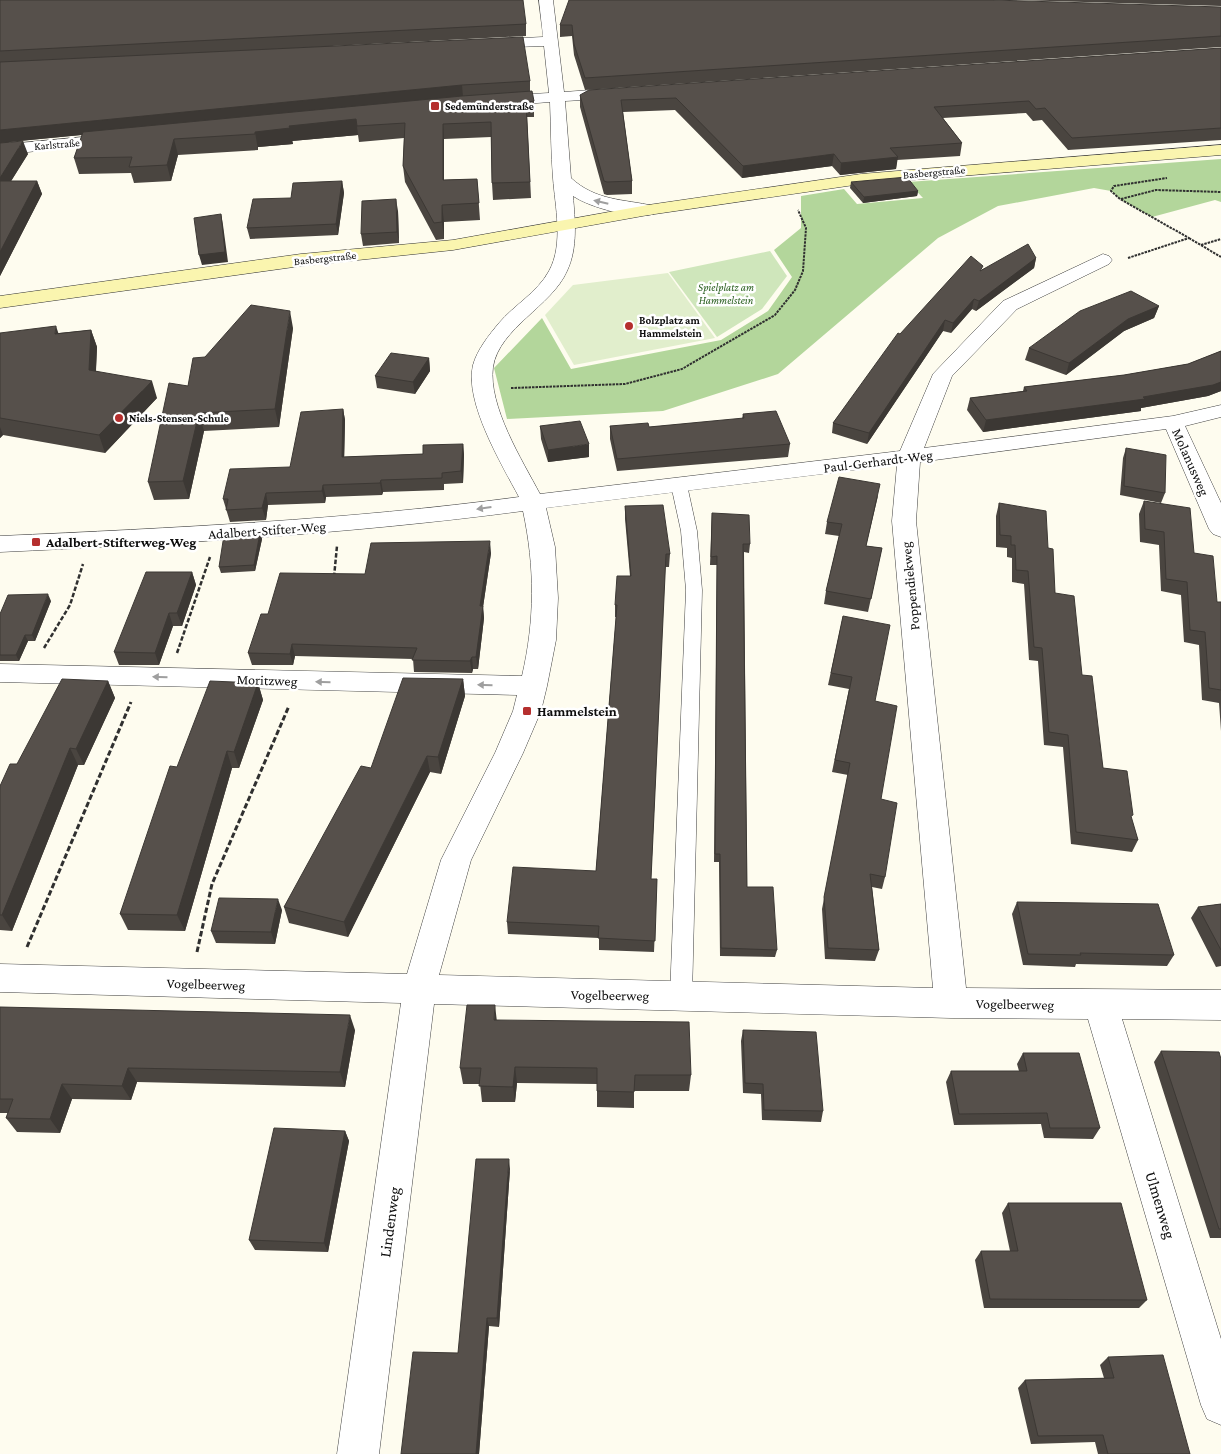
<svg xmlns="http://www.w3.org/2000/svg" width="1221" height="1454" font-family="'Crimson Pro',serif">
  <style>
    .green { fill: #cfe6bb }
    .forest { fill: #b3d69b }
    .pitch { fill: #e1eecc }
    .lines { fill: none; stroke-linecap: round; stroke-linejoin: round }
    .lane-casing { stroke: #414141; stroke-width: 1 }
    .street-casing { stroke: #414141; stroke-width: 1 }
    .secondary-casing { stroke: #303030; stroke-width: 1 }
    .path-far2 { stroke: #303030; stroke-width: 2; stroke-dasharray: 2.5 1; stroke-linecap: butt }
    .path-far1 { stroke: #303030; stroke-width: 2.5; stroke-dasharray: 4.5 2; stroke-linecap: butt }
    .path { stroke: #303030; stroke-width: 3; stroke-dasharray: 5.5 2.5; stroke-linecap: butt }
    .lane { fill: #fff; fill-rule: evenodd }
    .street { fill: #fff; fill-rule: evenodd }
    .secondary { fill: #faf5af; fill-rule: evenodd }
    .wall { fill: #4a4540 }
    .shaded-wall { fill: #3c3834 }
    .building { fill: #56504b; stroke: #3c3834 }
    .oneway { fill: #9f9f9f }
    .poi-dot { fill: #b52f2e; stroke: #fff; stroke-width: 2 }
    .labels { text-anchor: middle; stroke-width: 5; stroke-linejoin: round; paint-order: stroke }
    .far-poi-label { font-size: 11px; font-weight: bold; fill: #0e0e0e; stroke: #fff; text-anchor: start }
    .far-street-label { font-size: 11px; fill: #0e0e0e; stroke: #fff }
    .far-park-label { font-size: 11px; font-style: italic; fill: #2c6122; stroke: #fff }
    .street-label { font-size: 14px; fill: #0e0e0e; stroke: #fff }
    .poi-label { font-size: 14px; font-weight: bold; fill: #0e0e0e; stroke: #fff; text-anchor: start }
    .near-street-label { font-size: 16px; fill: #0e0e0e; stroke: #fff }
  </style>
  <rect width="100%" height="100%" fill="#fefcef"/>
  <path class="green" d="M770 251 787 276 762 309 717 337 669 272Z"/>
  <path class="forest" d="M1221 159V202L1215 200 1152 217 1120 199 1111 191 1094 188 998 206 938 238 778 374 663 411 507 419 494 368 542 318 571 369 721 340 768 311 792 277 774 250 801 228V196L844 189 857 204 923 198 908 182Z"/>
  <path class="pitch" d="M668 273 715 338 574 365 545 315 573 285Z"/>
  <g class="lines">
    <defs>
      <path id="lane" d="M679 480 687 485 697 531 702 590 692 996 689 1003 681 1006 673 1003 670 996 686 590 681 531 671 485Z"/>
      <path id="street" d="M539 0H553L564 92 618 88 626 93 618 98 565 101 571 178C596 201 623 199 654 206L657 210 654 214C633 219 591 208 573 196 575 220 578 248 567 271 552 306 499 328 493 367 488 406 522 460 540 494L900 451 933 374 1003 301 1103 254 1109 256 1112 260 1109 264 1017 309 952 376 924 448 1173 416 1221 405V417L1185 426 1221 503V537L1213 534 1209 529 1166 429 920 462 916 521 966 988 1221 990V1020L1122 1019 1221 1339V1425L1207 1419 1201 1405 1088 1019 951 1018 434 1004 379 1454H337L401 1003 0 992V964L407 974 441 860 495 753 513 711 517 695 0 682V664L522 676C535 620 535 567 523 511 349 534 175 544 0 552V536C174 528 346 520 519 497 502 465 464 402 473 365 477 350 489 335 499 323 514 305 537 293 549 271 564 244 555 206 553 178 551 154 551 127 550 102L497 106 489 101 497 96 549 93 544 46 485 48 478 44 485 40 543 37ZM897 465 892 521 933 988 439 975 471 860 523 753 541 711 547 686 556 640 558 598 555 547 546 508Z
        M115 134 123 139 121 142 0 155V145Z"/>
      <path id="secondary" d="M1221 145V155L861 184 648 215 453 250 301 266 0 308V296L301 254 453 240 648 205 861 174Z"/>
    </defs>
    <use href="#lane" class="lane-casing"/>
    <use href="#street" class="street-casing"/>
    <use href="#secondary" class="secondary-casing"/>
    <path class="path-far2" d="M1121 199 1156 190 1221 192
      M1189 238 1221 257
      M1201 245 1221 239
      M1128 258 1189 238 1120 199 1111 191 1114 186 1167 178
      M511 388 625 384 682 369 775 315 795 290 803 271 806 228 798 210"/>
    <path class="path-far1" d="M334 577 337 546
      M44 648 70 605 83 564
      M177 653 210 557"/>
    <path class="path" d="M27 947 131 702
      M197 952 212 884 289 706"/>
    <use href="#lane" class="lane"/>
    <use href="#street" class="street"/>
    <use href="#secondary" class="secondary"/>
  </g>
  <path class="wall" d="M0 0 526 24V36L332 46 530 81V91L534 101V117H527L531 198 493 200 492 183 491 137 444 139V180L477 179 480 220 444 222V239L436 240 405 182 403 166 404 138 359 142 358 135 292 141 293 144 258 147V150L178 155 171 181 134 183 131 173 79 174 74 158 82 135 8 142 28 154 11 181H37L42 194 0 276Z
    M1013 0H1221V6Z
    M1221 7V47L585 90 574 55 572 36 560 37V25Z
    M1221 48V140L1068 150 1042 120 1033 121 1026 113 943 118 962 143 960 156 897 160 896 169 840 175 832 166 742 178 675 110 623 112 632 181V194L607 195 604 194 580 107V95Z
    M342 181 344 193 338 235 250 239 247 228 291 198Z
    M851 182 918 191 917 196 863 203 850 188Z
    M398 211 399 243 363 246 361 234Z
    M1036 258 1034 268 976 311 972 309 951 333 943 331 867 444 832 433 833 423 900 334 983 269Z
    M1159 306 1154 318 1124 331 1066 375 1025 360 1029 348Z
    M293 328 279 427 204 431 189 499 154 500 148 482 188 386 205 357Z
    M91 330 97 347 96 371 157 398 105 453 3 435 0 438V333H59Z
    M1221 351V391L1208 396 1141 408V411L983 432 967 410 970 398 1023 391 1024 387 1124 375 1188 364Z
    M429 358 430 371 415 394 377 388 375 376Z
    M343 409 345 420 344 457 423 454 463 444 464 455 463 483 444 484V490L383 492 382 495 326 497 325 503 268 505 266 520 230 522 223 499 290 467Z
    M743 414 790 444 788 457 617 471 610 439V426L649 427 742 419Z
    M540 426 589 457 548 462 541 439Z
    M1126 448 1165 493 1161 503 1120 495 1123 458Z
    M878 496 866 546 882 548 868 612 824 604 826 591 839 536 825 534 827 522Z
    M1144 501 1194 553 1217 602H1221V731L1219 703 1202 700 1199 645 1184 642 1181 595 1161 591 1159 545 1140 542 1139 514Z
    M999 503 1048 548 1055 593 1082 675 1103 768 1131 818 1138 840 1132 852 1071 844 1063 747 1044 745 1038 661 1029 660 1024 584 1012 582V558L1007 557V548L996 547V516Z
    M625 506 670 554 669 567H665L651 879H657L654 952 599 950V938L508 934 507 922 596 871 616 617H615V605L630 576 625 519Z
    M712 513 750 544 749 553 744 552 747 887 777 950 775 957 720 956 719 862H714L717 565H710Z
    M260 533 262 539 255 571 221 573 219 567Z
    M491 553 483 607 484 618 478 669H473L472 673 414 672 413 659 295 656 293 665H252L248 653 268 614 365 574Z
    M192 572 196 585 182 626H173L159 665H119L114 652Z
    M51 601 35 641H28L19 661H0V614Z
    M843 616 875 701 885 877 882 889 872 887 879 950 875 961 825 959 822 909 848 775 832 772 849 689 828 685Z
    M463 679 465 696 441 774 430 772 348 937 289 923 284 907 371 768Z
    M108 681 115 698 84 765H78L12 931 0 930V786L17 764Z
    M258 683 263 700 239 768H232L185 931 128 930 120 914 177 767Z
    M1017 902 1174 955 1167 966 1076 964 1075 967 1023 965 1012 914Z
    M1221 904V966L1216 967 1191 918 1198 907Z
    M282 910 275 944 216 943 211 931Z
    M0 1007 355 1030 345 1087 137 1082 131 1100 72 1099 60 1133 17 1132 6 1118 8 1113H0Z
    M497 1020 691 1075 689 1091H634V1108L597 1107V1084L517 1083 515 1102H482L480 1084H463L460 1068Z
    M743 1030 823 1111 821 1122 762 1120 761 1094 743 1093 741 1041Z
    M1161 1051 1221 1059V1238H1210L1154 1062Z
    M1023 1053 1100 1128 1093 1139 1044 1138 1041 1124 954 1125 946 1082 951 1071H1019L1017 1064Z
    M345 1131 349 1141 328 1252 255 1250 249 1240Z
    M510 1169 499 1327 489 1326 479 1454H401L458 1353Z
    M1008 1203 1147 1300 1139 1308H984L975 1260 981 1251H1010L1002 1213Z
    M1108 1357 1190 1454H1098L1095 1442 1031 1444 1018 1388 1025 1380 1104 1378 1100 1365Z"/>
  <path class="shaded-wall" d="M462 85 463 97 0 143V130Z
    M356 119 358 135 292 141 289 126Z
    M443 124 444 139V197L443 180Z
    M290 128 293 144 258 147V150L255 132Z
    M174 139 178 155 171 181 167 165Z
    M23 141 28 154 3 194 0 187V178Z
    M834 154 832 166 742 178 743 166Z
    M898 157 896 169 840 175 841 163Z
    M37 181 42 194 0 276V252Z
    M342 181 344 193 338 235 336 224Z
    M918 191 917 196 863 203 864 197Z
    M396 199 398 211 399 243 397 232Z
    M442 205 444 222V239L442 222Z
    M221 214 223 225 228 262 202 265 199 255Z
    M1036 258 1034 268 976 311 979 301Z
    M974 299 972 309 951 333 953 323Z
    M1159 306 1154 318 1124 331 1066 375 1069 363 1128 319Z
    M290 311 293 328 279 427 275 409Z
    M945 320 943 331 867 444 869 433Z
    M56 326 62 344 55 334Z
    M91 330 97 347 95 387 89 370Z
    M429 358 430 371 415 394 413 382Z
    M152 381 157 398 105 453 99 435Z
    M1221 382V391L1208 396 1141 408V411L983 432 986 420Z
    M343 409 345 420 344 469 342 457Z
    M199 413 204 431 189 499 183 481Z
    M0 427 3 435 0 438Z
    M463 444 464 455 463 483 461 471Z
    M589 444V457L548 462V450Z
    M381 480 383 492 382 495 380 483Z
    M323 485 326 497 325 503 322 491Z
    M266 493 268 505 266 520 262 508Z
    M260 533 262 539 255 571 254 565Z
    M490 541 491 553 483 607 484 618 478 669 476 657 480 606Z
    M192 572 196 585 182 626 177 613Z
    M48 594 51 601 35 641 32 635Z
    M169 613 173 626 159 665 155 653Z
    M25 635 28 641 19 661 16 655Z
    M292 644 295 656 293 665 290 654Z
    M472 657 473 669 472 673 470 661Z
    M463 679 465 696 441 774 438 757Z
    M108 681 115 698 84 765 76 749Z
    M258 683 263 700 239 768 234 752Z
    M70 748 78 765 12 931 2 915Z
    M227 751 232 768 185 931 177 915Z
    M427 756 430 772 348 937 344 922Z
    M278 899 282 910 275 944 271 932Z
    M495 1005 497 1022 494 1020Z
    M350 1015 355 1030 345 1087 340 1072Z
    M515 1067 517 1083 515 1102 513 1087Z
    M128 1068 137 1082 131 1100 122 1086Z
    M62 1084 72 1099 60 1133 50 1119Z
    M345 1131 349 1141 328 1252 324 1243Z
    M509 1159 510 1169 499 1327 497 1318Z
    M487 1318 489 1326 479 1454H476Z"/>
  <path class="building" d="M0 0H523L526 24 0 51Z
    M569 0H993L1221 7V36L585 78 574 44 572 25H560Z
    M523 37 530 81 462 85 0 130V62Z
    M1221 48V128L1072 138 1045 108 1036 109 1029 101 934 107 962 143 890 148 898 157 841 163 834 154 743 166 676 98 621 100 632 181 607 182 604 181 580 95 589 90Z
    M532 91 534 101 526 102 530 182 492 183 491 122 443 124V180L477 179 479 203 442 205V222L434 223 403 166 405 123 357 126 356 119 289 126 290 128 255 132V134L174 139 167 165 129 167 132 157 74 158 83 132 462 96Z
    M23 141 0 178V143Z
    M907 177 918 191 864 197 851 182Z
    M0 181H37L0 252Z
    M342 181 336 224 247 228 253 199 291 198 293 183Z
    M396 199 397 232 361 234 362 201Z
    M221 214 225 252 199 255 194 218Z
    M1028 244 1036 258 979 301 974 299 953 323 945 320 869 433 833 423 898 333 900 334 971 256 983 266 980 271Z
    M1131 291 1159 306 1128 319 1069 363 1029 348 1080 311Z
    M251 305 290 311 275 409 199 413 183 481 148 482 169 383 188 386 193 358 205 357Z
    M56 326 55 334 91 330 89 370 152 381 99 435 0 418V333Z
    M1221 351V382L1213 385 1143 397 1145 399 986 420 970 398 1027 391 1024 387 1124 375 1188 364Z
    M391 353 429 358 413 382 375 376Z
    M343 409 342 457 423 454V445L463 444 461 471 442 473V478L381 480 380 483 323 485 322 491 266 493 262 508 226 510 228 499H223L230 469 290 467 301 412Z
    M776 411 790 444 617 459 610 426 648 423 649 427 744 418 743 414Z
    M580 421 589 444 548 450 540 426Z
    M1126 448 1166 455 1165 493 1124 486Z
    M839 477 880 484 866 546 882 548 871 599 826 591 842 524 827 522Z
    M1144 501 1190 508 1194 553 1213 556 1217 602H1221V690L1209 688 1205 632 1190 630 1187 582 1166 579 1164 532 1145 529Z
    M999 503 1046 511 1048 548 1053 549 1055 593 1074 596 1082 675 1092 676 1103 768 1127 771 1133 815 1131 816 1138 840 1076 832 1068 735 1049 732 1042 648 1034 647 1028 571 1016 570 1015 545H1011V536L1000 535Z
    M663 505 670 554H666L651 879H657L655 941 598 938 599 926 507 922 513 867 596 871 617 605H615L617 576H631L625 506Z
    M712 513 749 515 750 544H743L747 887H773L777 950 721 948 720 854H715L717 556 711 557Z
    M260 533 254 565 219 567 224 535Z
    M490 541 480 606H483L476 657H472L470 661 412 660 417 648 292 644 290 654 248 653 261 614H268L280 573 365 574 371 543Z
    M146 572H192L177 613H169L155 653 114 652Z
    M48 594 32 635H25L16 655H0V614L8 595Z
    M843 616 890 625 875 701 897 706 881 799 897 803 885 877 870 874 879 950 828 948 824 897 850 763 835 760 852 677 831 673Z
    M403 678 463 679 438 757 427 756 344 922 284 907 361 766 371 768Z
    M62 679 108 681 76 749 70 748 2 915H0V786L10 764H17Z
    M210 681 258 683 234 752 227 751 177 915 120 914 170 766 177 767Z
    M219 898 278 899 271 932 211 931Z
    M1017 902 1158 904 1174 955 1080 953 1081 955 1028 954Z
    M1221 904V950L1198 907Z
    M467 1005H495L494 1020 689 1022 691 1075H635L634 1092 597 1091V1068L515 1067 513 1087 479 1086 481 1068H460Z
    M0 1007 350 1015 340 1072 128 1068 122 1086 62 1084 50 1119 6 1118 13 1099H0Z
    M743 1030 816 1032 823 1111 764 1110 763 1084 745 1083Z
    M1161 1051 1219 1052 1221 1059V1229H1219Z
    M1023 1053H1079L1100 1128H1050L1047 1113 959 1114 951 1071H1027Z
    M274 1128 345 1131 324 1243 249 1240Z
    M476 1159H509L497 1318H487L476 1454H401L413 1352 458 1353Z
    M1008 1203H1121L1147 1300 990 1299 981 1251H1018Z
    M1163 1355 1190 1454H1108L1103 1435 1038 1436 1025 1380 1114 1378 1108 1357Z"/>
  <defs><path id="oneway-solid" d="M-6-.8H1V-3.2L6.5 0L1 3.2V.8H-6Z" transform="scale(1.25)"/></defs>
  <g class="oneway">
    <use href="#oneway-solid" transform="translate(601 202) rotate(-167)"/>
    <use href="#oneway-solid" transform="translate(484 508) rotate(172)"/>
    <use href="#oneway-solid" transform="translate(160 677) rotate(-178)"/>
    <use href="#oneway-solid" transform="translate(323 682) rotate(-179)"/>
    <use href="#oneway-solid" transform="translate(485 685) rotate(-179)"/>
  </g>
  <g class="poi-dot">
    <rect x="430" y="101" width="10" height="10" rx="2.5"/>
    <circle cx="629" cy="326" r="5"/>
    <circle cx="119" cy="418" r="5"/>
    <rect x="31" y="537" width="10" height="10" rx="2.5"/>
    <rect x="522" y="706" width="10" height="10" rx="2.5"/>
  </g>
  <g class="labels">
    <g class="far-poi-label">
      <text x="445" y="110">Sedemünderstraße</text>
      <text x="639" y="324">Bolzplatz am<tspan x="639" dy="13">Hammelstein</tspan></text>
      <text x="129" y="422">Niels-Stensen-Schule</text>
    </g>
    <g class="far-street-label">
      <text transform="translate(57 144) rotate(-5)" y="4">Karlstraße</text>
      <text transform="translate(934 172) rotate(-5)" y="4">Basbergstraße</text>
      <text transform="translate(325 258) rotate(-6)" y="4">Basbergstraße</text>
    </g>
    <g class="far-park-label">
      <text x="726" y="291">Spielplatz am<tspan x="726" dy="13">Hammelstein</tspan></text>
    </g>
    <g class="street-label">
      <text transform="translate(878 461) rotate(-7)" y="5">Paul-Gerhardt-Weg</text>
      <text transform="translate(1191 462) rotate(66)" y="5">Molanusweg</text>
      <text transform="translate(267 530) rotate(-4)" y="5">Adalbert-Stifter-Weg</text>
      <text transform="translate(910 586) rotate(-96)" y="5">Poppendiekweg</text>
      <text transform="translate(267 680) rotate(2)" y="5">Moritzweg</text>
      <text transform="translate(206 984) rotate(2)" y="5">Vogelbeerweg</text>
      <text transform="translate(610 995) rotate(1)" y="5">Vogelbeerweg</text>
      <text transform="translate(1015 1004) rotate(1)" y="5">Vogelbeerweg</text>
    </g>
    <g class="poi-label">
      <text x="46" y="547">Adalbert-Stifterweg-Weg</text>
      <text x="537" y="716">Hammelstein</text>
    </g>
    <g class="near-street-label">
      <text transform="translate(1161 1205) rotate(73)" y="6">Ulmenweg</text>
      <text transform="translate(389 1222) rotate(-82)" y="6">Lindenweg</text>
    </g>
  </g>
</svg>
